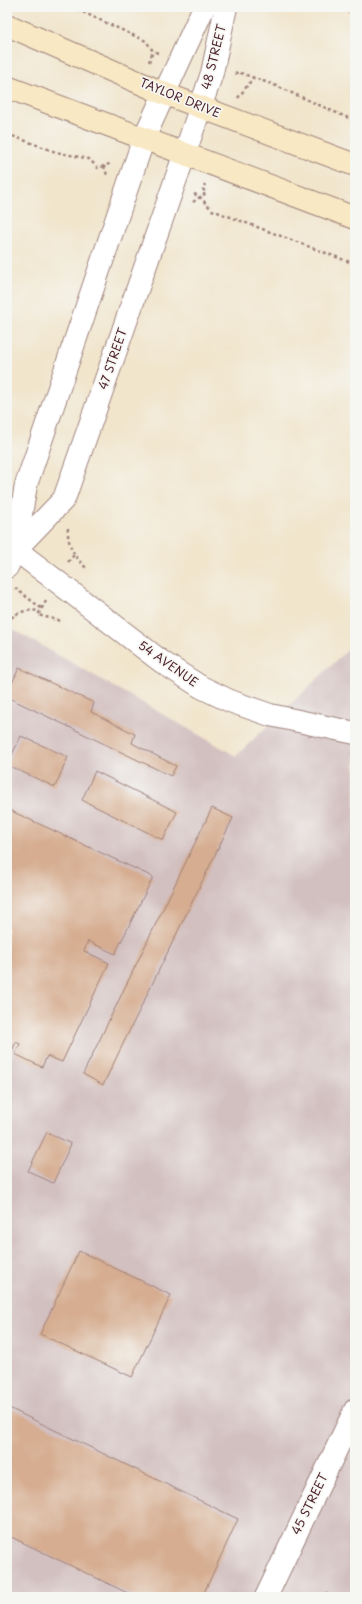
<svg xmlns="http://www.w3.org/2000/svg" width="362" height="1604" font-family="'Playpen Sans',sans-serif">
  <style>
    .industrial { fill: #d2bfc0 }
    .building { fill: #d6ad91 }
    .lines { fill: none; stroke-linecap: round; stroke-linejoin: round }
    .minor-casing { stroke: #9e827c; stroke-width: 24 }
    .tertiary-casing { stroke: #9e827c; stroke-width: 24 }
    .secondary-casing { stroke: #9e827c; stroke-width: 24 }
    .path { stroke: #9e827c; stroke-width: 2.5; stroke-dasharray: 3 3; stroke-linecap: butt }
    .minor { stroke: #fff; stroke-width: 22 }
    .tertiary { stroke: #fff; stroke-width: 22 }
    .secondary { stroke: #f8e8c3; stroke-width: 22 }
    .labels { text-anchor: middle; stroke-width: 3.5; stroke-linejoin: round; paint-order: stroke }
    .street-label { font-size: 12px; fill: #4a1f2b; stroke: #f6f6f2 }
  </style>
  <rect width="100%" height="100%" fill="#f6f6f2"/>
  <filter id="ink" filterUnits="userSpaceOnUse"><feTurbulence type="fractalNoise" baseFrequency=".025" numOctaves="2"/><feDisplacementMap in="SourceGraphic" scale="8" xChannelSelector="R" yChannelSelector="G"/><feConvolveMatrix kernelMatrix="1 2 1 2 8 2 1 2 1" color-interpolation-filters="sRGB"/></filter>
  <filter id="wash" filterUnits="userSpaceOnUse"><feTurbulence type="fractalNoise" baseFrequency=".012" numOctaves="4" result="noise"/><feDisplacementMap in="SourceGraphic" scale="16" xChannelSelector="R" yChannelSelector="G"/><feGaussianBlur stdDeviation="0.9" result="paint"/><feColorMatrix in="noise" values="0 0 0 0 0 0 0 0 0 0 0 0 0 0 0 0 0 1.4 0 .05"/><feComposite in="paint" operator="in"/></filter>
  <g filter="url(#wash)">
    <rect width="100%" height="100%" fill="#f1e5cc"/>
    <path class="industrial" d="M7 626 236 756 355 643V1597H7Z"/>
    <g id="blocks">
      <path class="building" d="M338 7H355V13Z
        M19 668 94 703 91 712 135 734 132 743 176 766 171 776 7 697V694Z
        M21 736 68 757 55 787 7 765Z
        M95 771 177 812 163 840 82 800Z
        M212 808 233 818 103 1085 83 1074Z
        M7 809 153 877 115 954 88 941 84 951 109 963 62 1062 47 1056 42 1067 15 1054 20 1044 16 1042 10 1055 7 1053Z
        M47 1132 71 1144 53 1183 28 1171Z
        M79 1251 171 1295 132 1377 40 1334Z
        M7 1407 238 1519 202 1597H136L7 1535Z
        M326 1593 335 1597H324Z"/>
    </g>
  </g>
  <g filter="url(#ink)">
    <use href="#blocks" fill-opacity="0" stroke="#9e827c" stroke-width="1"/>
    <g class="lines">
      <defs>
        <path id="minor" d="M7 543 162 662 201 687 230 701 270 715 355 733
          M15 550 64 499 185 153
          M7 567 15 550 26 485 144 138
          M266 1597 355 1410"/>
        <path id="tertiary" d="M144 138 204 7
          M185 153 212 73 226 7"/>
        <path id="secondary" d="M7 25 163 93 355 165
          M7 87 355 218"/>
      </defs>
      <use href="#minor" class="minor-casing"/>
      <use href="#tertiary" class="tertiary-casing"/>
      <use href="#secondary" class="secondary-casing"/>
      <path class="path" d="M72 7 146 41 153 51 158 53
        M149 62 153 51
        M235 74 238 72 274 85 355 121
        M238 98 254 77
        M7 134 56 152 89 159 98 168 112 163
        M104 166 107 175
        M194 194 199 196 212 210 355 264
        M193 202 206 193 203 189 205 184
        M68 528C67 546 75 557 87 569
        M68 562 74 555
        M15 588 41 608
        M46 601 38 615 61 621
        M7 622C16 612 26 609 40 611"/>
      <use href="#minor" class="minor"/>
      <use href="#tertiary" class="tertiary"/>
      <use href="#secondary" class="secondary"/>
    </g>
  </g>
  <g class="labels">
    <g class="street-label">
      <text transform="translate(214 57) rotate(-76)" y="4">48 STREET</text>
      <text transform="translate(180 98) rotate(22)" y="4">TAYLOR DRIVE</text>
      <text transform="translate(113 359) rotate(-71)" y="4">47 STREET</text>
      <text transform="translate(168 664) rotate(35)" y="4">54 AVENUE</text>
      <text transform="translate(310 1504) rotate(-64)" y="4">45 STREET</text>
    </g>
  </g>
  <rect width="362" height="1604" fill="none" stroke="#f6f6f2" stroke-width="24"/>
</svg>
